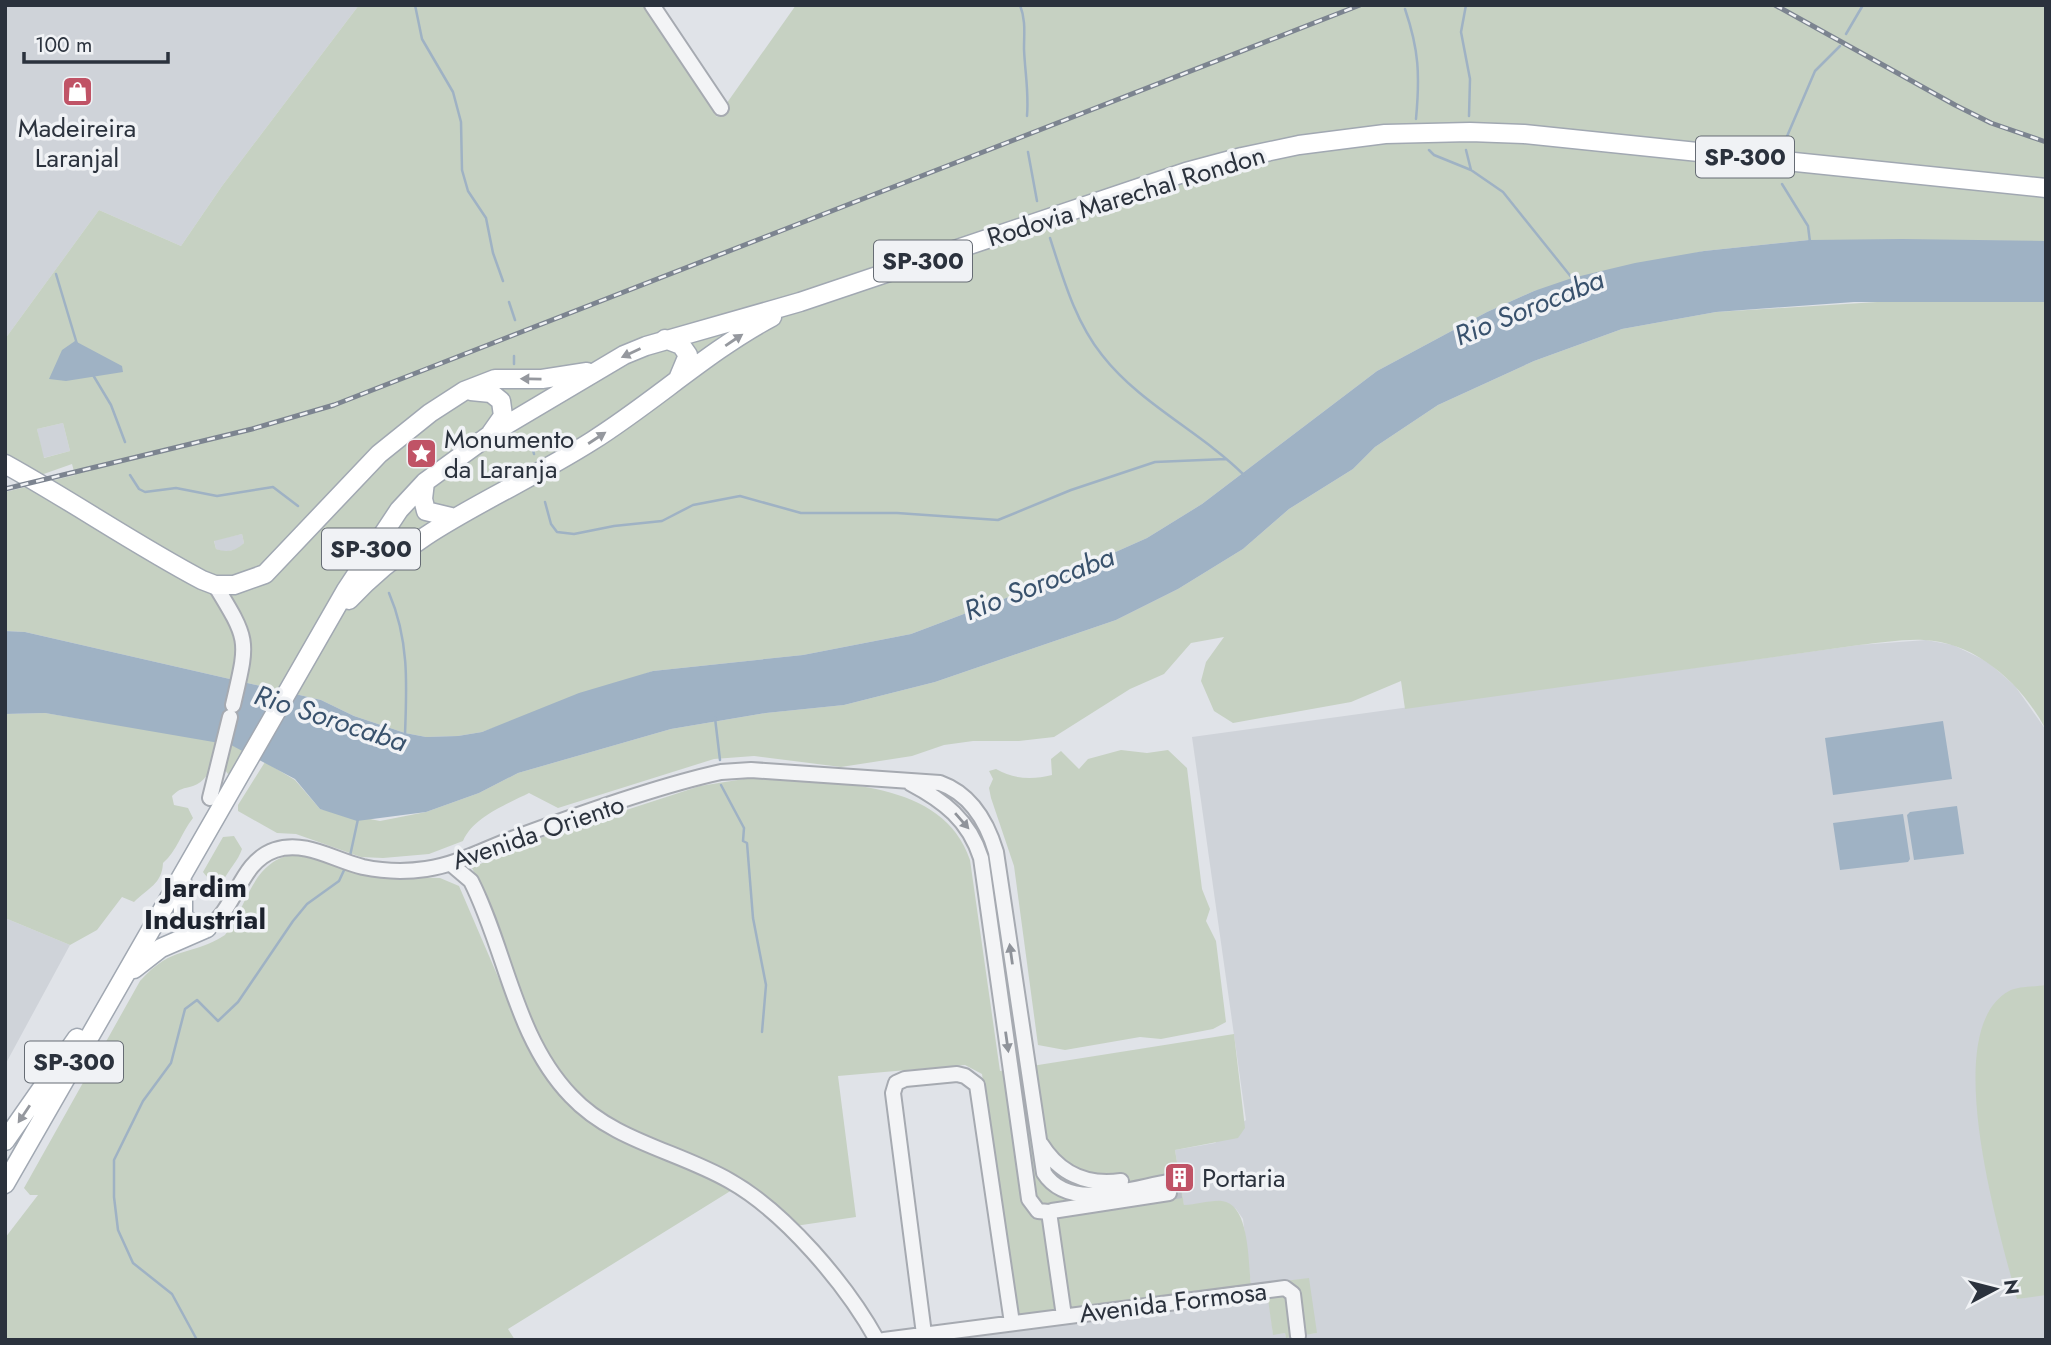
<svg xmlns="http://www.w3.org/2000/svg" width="2051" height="1345" font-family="Jost,sans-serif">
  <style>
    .built { fill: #cfd3d9 }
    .green { fill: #c6d1c2; fill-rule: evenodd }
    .water { fill: #9fb2c4 }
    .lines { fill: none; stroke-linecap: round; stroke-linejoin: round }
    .stream { stroke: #9fb2c4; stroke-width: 2.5 }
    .minor-tunnel { stroke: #bcc0c6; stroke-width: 14; stroke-dasharray: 14 7; stroke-linecap: butt }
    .minor-casing { stroke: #a6aab1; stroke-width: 18 }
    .major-casing { stroke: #a1a8b2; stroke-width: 21 }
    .minor { stroke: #f3f4f6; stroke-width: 14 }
    .major { stroke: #fff; stroke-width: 18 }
    .rail-casing { stroke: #7c8490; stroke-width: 5 }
    .rail { stroke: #f0f2f5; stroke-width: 2.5; stroke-dasharray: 8; stroke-linecap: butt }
    .oneway { fill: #95989e }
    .oneway2 { fill: #8f939a }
    .labels { text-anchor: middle; stroke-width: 7; stroke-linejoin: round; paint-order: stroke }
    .shield { fill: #f0f2f5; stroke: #666c74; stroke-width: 2 }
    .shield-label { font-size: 24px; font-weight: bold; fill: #2b323d }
    .poi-label { font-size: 26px; fill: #2b323d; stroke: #f0f2f5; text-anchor: start }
    .street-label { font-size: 26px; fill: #2b323d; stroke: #f0f2f5 }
    .water-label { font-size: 28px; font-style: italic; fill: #39526d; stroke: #f0f2f5 }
    .neighbourhood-label { font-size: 28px; font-weight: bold; fill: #1d232e; stroke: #f0f2f5 }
  </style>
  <rect width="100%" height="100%" fill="#e0e3e8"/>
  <path class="built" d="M5 5H359L222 186 181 246 99 210 5 339Z
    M63 423 70 451 43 458 37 429Z
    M242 534 244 543 238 549 224 552 216 549 214 540Z
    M1926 640 1953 645 1988 662 2015 686 2046 730V1340H949L1269 1299 1273 1334 1285 1333 1286 1337 1317 1333 1251 1285 1243 1219 1236 1209 1221 1201 1184 1206 1175 1150 1215 1143 1246 1120 1192 737 1859 645Z
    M5 918 70 945 5 1065Z"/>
  <path class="green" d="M359 5H645L717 117 796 5H2046V241L1809 240 1704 251 1534 291 1487 312 1377 371 1202 504 1147 538 1048 582 911 634 803 655 653 671 482 732 458 736 426 737 405 733 354 716 321 700 25 632 5 631V492L75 475 72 464 38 476 5 458V339L99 210 181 246 222 186ZM63 423 70 451 44 458 37 429ZM242 534 244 543C236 551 227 553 216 549L214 541Z
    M1909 300C1955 303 2000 299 2046 302V730C2023 685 1976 642 1924 640 1902 639 1880 643 1859 645L1405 709 1401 681 1351 702 1233 723 1214 711 1201 681 1206 662 1224 637 1191 643 1164 674 1130 689 1054 737 1019 741H973L944 745 912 756 841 767 754 756 714 759 558 808 529 793C507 804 473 817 463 841L429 854 383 858 361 857 296 834 277 833 238 811V805L265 762 295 780 320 809 380 821 426 812 479 793 518 773 671 729 766 713 844 705 935 682 1116 620 1178 589 1243 549 1289 509 1353 469 1375 447 1438 405 1534 361 1622 329 1716 312Z
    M45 713 217 741C214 759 212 779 193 786 183 789 180 788 172 796L174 805 188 808 193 818C181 833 177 851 163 863 162 884 148 888 134 902L122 897 97 930 70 945 5 918V714Z
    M231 745 246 751 233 773 228 774 225 770Z
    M1121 750 1147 753 1168 750 1187 768 1202 889 1210 909 1206 921 1216 941 1226 1022 1213 1029 1161 1039 1140 1037 1065 1050 1038 1045 1014 866 991 798 989 788 993 779 989 771 996 769C1013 779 1032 780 1052 775L1051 759 1061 751 1079 769 1088 759Z
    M750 778C823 784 942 775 970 860L1000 1071 1234 1034 1245 1128 1238 1138 1175 1150 1184 1205C1196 1205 1210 1200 1222 1201 1250 1204 1248 1263 1251 1285L1309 1278 1317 1333 1286 1338 1285 1333 1273 1335 1268 1299 1019 1331 982 1074 965 1065 838 1076 856 1217 795 1226C776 1207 757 1188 733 1174 683 1146 621 1135 578 1093 521 1038 508 937 472 868L522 844 700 786Z
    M234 836 242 849C238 861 229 869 223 881 214 883 209 880 203 872L223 837Z
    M296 854 376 876 440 878 459 886 520 1028 567 1101 732 1190 508 1329 515 1340H5V1238L38 1195H30L24 1188 140 981C173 944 191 957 225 935 249 905 251 860 296 854Z
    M2046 985V1295L2017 1299C2001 1237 1937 1030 2009 991 2018 986 2035 987 2046 985Z"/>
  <path class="water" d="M1902 239 2046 241V302H1854L1716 312 1622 329 1534 361 1438 405 1375 447 1353 469 1289 509 1243 549 1178 589 1116 620 935 682 844 705 766 713 671 729 518 773 479 793 426 812 357 821 320 809 295 779 231 745 45 713 5 714V631L25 632 321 700 354 716 405 733 426 737 458 736 482 732 579 693 653 671 803 655 911 634 1048 582 1147 538 1202 504 1377 371 1487 312 1534 291 1572 278 1635 263 1704 251 1809 240Z
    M75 341 122 366 123 372 66 381 49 379 62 350Z
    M1943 721 1952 779 1833 795 1825 738Z
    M1957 806 1964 854 1914 860 1907 815 1910 812Z
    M1903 814 1910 859 1908 862 1840 870 1833 823Z"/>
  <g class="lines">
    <path class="stream" d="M415 5 422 39 453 92 461 122 462 170 468 191 486 218 493 253 503 281
      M1020 5C1026 21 1024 33 1024 49 1025 73 1029 92 1027 116
      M1466 5 1461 32 1470 79 1469 116
      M1405 9C1419 50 1420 75 1416 119
      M1846 34 1863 5
      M1785 141 1815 71 1840 46
      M1429 150 1434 155 1471 170 1503 192 1572 278
      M1466 150 1471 170
      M1028 152 1037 201
      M1782 184 1808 226 1810 242
      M1050 238C1063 278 1075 321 1102 355 1140 404 1201 432 1244 475
      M56 274 77 344
      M509 302 515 320
      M514 356V364
      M93 375 111 405 125 442
      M530 439 534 454
      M130 475 139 489 145 492 176 488 217 496 273 487 298 506
      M545 502 551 524 557 532 574 534 614 526 662 521 693 505 740 496 801 513H897L998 520 1071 490 1155 462 1226 459
      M329 529 349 544
      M389 593C409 639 407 684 405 734
      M715 718 720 760
      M721 785 744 828 743 841 747 843 753 918 766 985 762 1032
      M350 856 358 819
      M197 1340 172 1294 133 1263 118 1230 114 1197V1160L143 1101 171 1063 185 1009 197 1000 218 1021 238 1002 293 921 307 904 339 881 346 866"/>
    <path class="minor-tunnel" d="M1167 1174 1179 1172
      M1169 1193 1181 1191"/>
    <defs>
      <path id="minor" d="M652 5 721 108
        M215 585C250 642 248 640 233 705
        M910 783C944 801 969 820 981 858L1029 1199 1038 1211 1049 1212
        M210 798 230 717
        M451 864 471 881C506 950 515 1038 571 1096 613 1141 678 1151 730 1181 785 1212 846 1284 877 1340
        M207 928C237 909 239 862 275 850 305 840 334 860 363 867 382 871 406 872 426 869 459 864 487 848 517 837 579 814 657 786 721 772L751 770 940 783C971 794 987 822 996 852L1044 1173C1069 1212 1132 1188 1169 1182
        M1041 1144C1059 1173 1086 1186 1121 1181
        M1052 1211 1169 1193
        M1049 1212 1064 1316
        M924 1334 893 1093 896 1083 905 1079 957 1074 965 1076 977 1085 1012 1323
        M884 1340 1285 1288 1293 1294 1298 1336"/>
      <path id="major" d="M665 339 681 345 688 355 678 379
        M471 391 491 393 501 401 503 416 491 433
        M5 464C72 501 134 544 202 580L215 585H234L265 574 379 454 430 413 464 391 495 379H542L587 372
        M425 482 423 499 426 511 451 517
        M349 600C419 524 507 495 592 441 654 402 708 351 772 317
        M183 884V916L192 925 207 928
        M134 969 161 948 207 928
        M5 1141 77 1038
        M5 1184 346 590 399 510 425 482 491 434 624 355 646 346 800 302 1186 172 1242 157 1299 145 1385 134 1470 132 1524 134 2046 188"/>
    </defs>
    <use href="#minor" class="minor-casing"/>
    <use href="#major" class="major-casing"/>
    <use href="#minor" class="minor"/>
    <use href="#major" class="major"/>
    <defs>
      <path id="rail" d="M1775 5 1955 105 1991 123 2046 142
        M5 489 252 429 334 405 1360 5"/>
    </defs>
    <use href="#rail" class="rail-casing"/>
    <use href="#rail" class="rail"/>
  </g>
  <defs><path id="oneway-solid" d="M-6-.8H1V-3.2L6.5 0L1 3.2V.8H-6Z" transform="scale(1.75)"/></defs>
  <g class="oneway">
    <use href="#oneway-solid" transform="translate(734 340) rotate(-34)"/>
    <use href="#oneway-solid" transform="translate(631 353) rotate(155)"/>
    <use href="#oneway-solid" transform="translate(531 379) rotate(-179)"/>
    <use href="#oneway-solid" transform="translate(597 438) rotate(-33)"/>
    <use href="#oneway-solid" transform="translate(24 1114) rotate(124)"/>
  </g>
  <g class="oneway2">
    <use href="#oneway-solid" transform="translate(962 821) rotate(49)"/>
    <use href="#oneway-solid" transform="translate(1011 954) rotate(-98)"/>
    <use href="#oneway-solid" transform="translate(1007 1042) rotate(82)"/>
  </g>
  <defs>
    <symbol id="shop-square" viewBox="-11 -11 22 22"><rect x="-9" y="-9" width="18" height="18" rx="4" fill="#c05366" stroke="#f0f2f5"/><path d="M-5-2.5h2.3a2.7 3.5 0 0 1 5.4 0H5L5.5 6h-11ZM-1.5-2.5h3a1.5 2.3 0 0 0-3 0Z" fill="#fff"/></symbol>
    <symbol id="sight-square" viewBox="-11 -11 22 22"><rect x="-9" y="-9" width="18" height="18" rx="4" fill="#c05366" stroke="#f0f2f5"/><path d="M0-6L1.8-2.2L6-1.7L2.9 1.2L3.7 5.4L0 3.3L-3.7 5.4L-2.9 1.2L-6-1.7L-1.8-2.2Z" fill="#fff"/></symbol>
    <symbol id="building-square" viewBox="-11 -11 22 22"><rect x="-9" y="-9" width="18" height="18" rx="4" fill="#c05366" stroke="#f0f2f5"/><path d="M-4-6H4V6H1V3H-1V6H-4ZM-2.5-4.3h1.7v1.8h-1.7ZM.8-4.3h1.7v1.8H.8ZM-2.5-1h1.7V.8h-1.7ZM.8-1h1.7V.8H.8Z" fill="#fff"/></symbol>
  </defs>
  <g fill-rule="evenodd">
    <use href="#shop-square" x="60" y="74" width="35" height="35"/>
    <use href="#sight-square" x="404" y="436" width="35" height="35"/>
    <use href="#building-square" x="1162" y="1160" width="35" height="35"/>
  </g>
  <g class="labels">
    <g class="shield">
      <rect x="1696" y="136.5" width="98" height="41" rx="5"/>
      <rect x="874" y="240.5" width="98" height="41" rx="5"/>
      <rect x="322" y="528.5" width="98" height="41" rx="5"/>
      <rect x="25" y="1041.5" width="98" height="41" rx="5"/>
    </g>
    <g class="shield-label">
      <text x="1745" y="165">SP-300</text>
      <text x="923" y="269">SP-300</text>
      <text x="371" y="557">SP-300</text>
      <text x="74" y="1070">SP-300</text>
    </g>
    <g class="poi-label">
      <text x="77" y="137" text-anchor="middle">Madeireira<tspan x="77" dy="30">Laranjal</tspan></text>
      <text x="444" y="448">Monumento<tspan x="444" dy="30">da Laranja</tspan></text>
      <text x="1202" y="1187">Portaria</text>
    </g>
    <g class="street-label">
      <text transform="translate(1126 196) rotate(-17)" y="9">Rodovia Marechal Rondon</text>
      <text transform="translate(538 832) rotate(-19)" y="9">Avenida Oriento</text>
      <text transform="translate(1173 1302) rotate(-7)" y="9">Avenida Formosa</text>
    </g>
    <g class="water-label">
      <text transform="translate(1529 307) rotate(-22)" y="10">Rio Sorocaba</text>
      <text transform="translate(1039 583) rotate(-21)" y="10">Rio Sorocaba</text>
      <text transform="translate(331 718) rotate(18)" y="10">Rio Sorocaba</text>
    </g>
    <g class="neighbourhood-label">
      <text x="205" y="897">Jardim<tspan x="205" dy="32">Industrial</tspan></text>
    </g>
  </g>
  <rect width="2051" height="1345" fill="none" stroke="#2b323d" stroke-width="14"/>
  <g transform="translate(1995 1289) rotate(83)" stroke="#f0f2f5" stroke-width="5" paint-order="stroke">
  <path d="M0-5L12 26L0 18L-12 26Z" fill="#2b323d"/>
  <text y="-10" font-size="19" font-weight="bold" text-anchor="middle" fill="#2b323d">N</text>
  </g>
  <path d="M24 52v10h144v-10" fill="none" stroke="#2b323d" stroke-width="3.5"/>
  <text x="35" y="52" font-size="21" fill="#2b323d" stroke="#f0f2f5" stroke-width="5" paint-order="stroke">100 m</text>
</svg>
